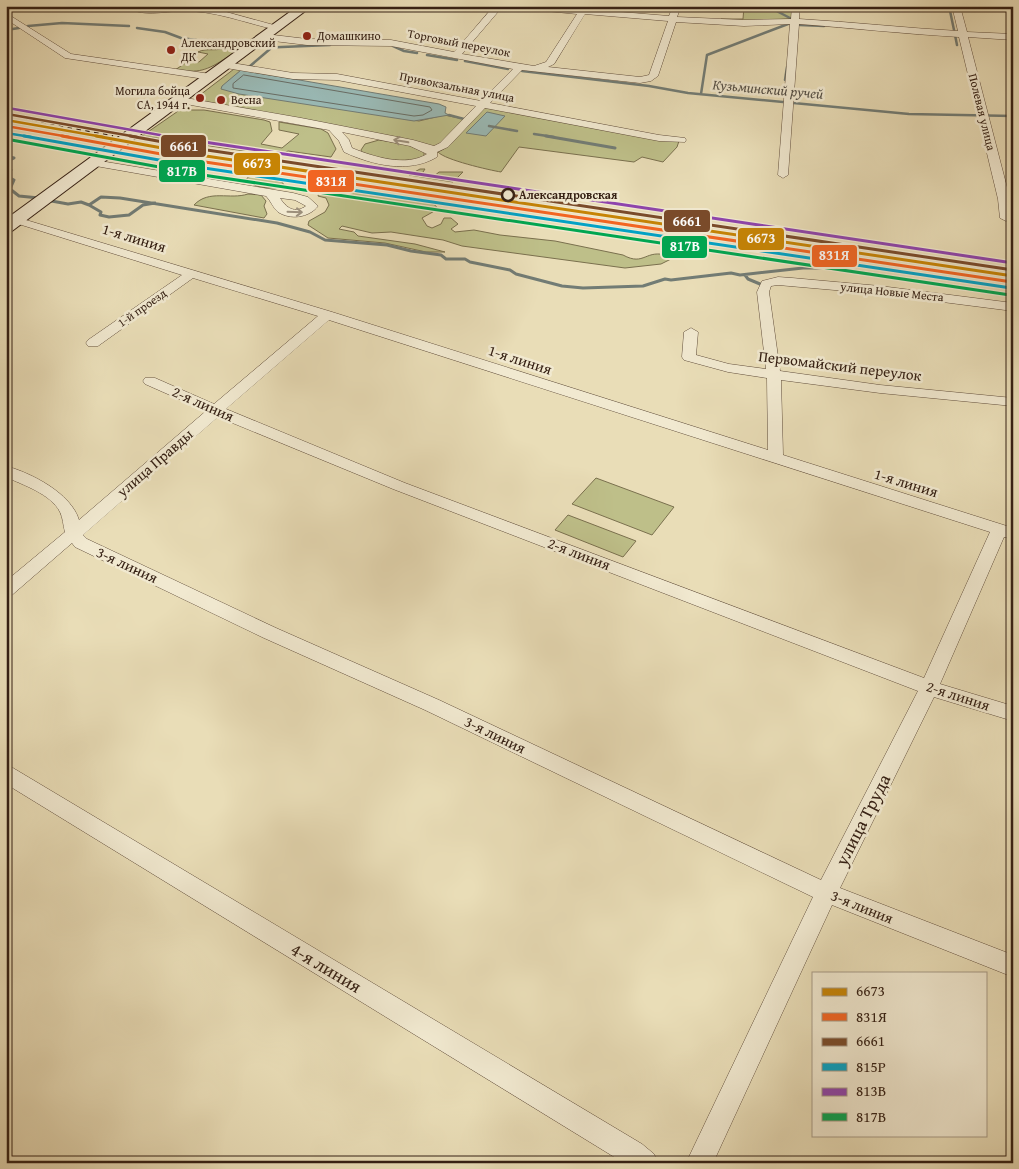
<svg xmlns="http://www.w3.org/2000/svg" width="1019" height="1169" font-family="'Gentium Book Plus',serif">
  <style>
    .green { fill: #bebf89; stroke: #7a704e }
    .water { fill: #9abab6; stroke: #727c75 }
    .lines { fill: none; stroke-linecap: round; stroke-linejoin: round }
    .shore { stroke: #686d65; stroke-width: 1 }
    .stream-far1 { stroke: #727c75; stroke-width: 2.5 }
    .stream { stroke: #727c75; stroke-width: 3 }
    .street-casing { stroke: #624f3d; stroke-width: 1 }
    .secondary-casing { stroke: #352014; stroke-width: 2 }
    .street { fill: #f1e9d0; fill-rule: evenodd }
    .secondary { fill: #f1e9d0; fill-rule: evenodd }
    .rail { stroke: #352014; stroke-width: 2; stroke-dasharray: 4.5 4.5; stroke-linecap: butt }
    .rail-1-far1-casing { stroke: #f1e9d0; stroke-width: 4.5 }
    .rail-1-casing { stroke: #f1e9d0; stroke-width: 5.5 }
    .rail-2-far1-casing { stroke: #f1e9d0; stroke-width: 4.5 }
    .rail-2-casing { stroke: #f1e9d0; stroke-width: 5.5 }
    .rail-3-far1-casing { stroke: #f1e9d0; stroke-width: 4.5 }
    .rail-3-casing { stroke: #f1e9d0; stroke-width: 5.5 }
    .rail-4-far1-casing { stroke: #f1e9d0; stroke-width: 4.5 }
    .rail-4-casing { stroke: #f1e9d0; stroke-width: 5.5 }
    .rail-5-far1-casing { stroke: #f1e9d0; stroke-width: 4.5 }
    .rail-5-casing { stroke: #f1e9d0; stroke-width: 5.5 }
    .rail-6-casing { stroke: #f1e9d0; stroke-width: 5.5 }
    .rail-1-far1 { stroke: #c68405; stroke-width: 2.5 }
    .rail-1 { stroke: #c68405; stroke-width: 3 }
    .rail-2-far1 { stroke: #f26522; stroke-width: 2.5 }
    .rail-2 { stroke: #f26522; stroke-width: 3 }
    .rail-3-far1 { stroke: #7a4b2a; stroke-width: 2.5 }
    .rail-3 { stroke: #7a4b2a; stroke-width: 3 }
    .rail-4-far1 { stroke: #03a2c5; stroke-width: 2.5 }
    .rail-4 { stroke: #03a2c5; stroke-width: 3 }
    .rail-5-far1 { stroke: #8e44ad; stroke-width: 2.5 }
    .rail-5 { stroke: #8e44ad; stroke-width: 3 }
    .rail-6 { stroke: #00a651; stroke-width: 3 }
    .oneway { stroke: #9c8f7b }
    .poi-dot { fill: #8f2418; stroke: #f1e9d0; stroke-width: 2 }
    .stop-dot { fill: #f1e9d0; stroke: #352014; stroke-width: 2.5 }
    .labels { text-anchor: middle; stroke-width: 5; stroke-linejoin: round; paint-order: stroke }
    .far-poi-label { font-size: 12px; fill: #352014; stroke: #f1e9d0; text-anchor: start }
    .far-street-label { font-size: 12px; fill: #352014; stroke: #f1e9d0 }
    .far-stop-label { font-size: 12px; font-weight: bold; fill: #352014; stroke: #f1e9d0; text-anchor: start }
    .far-water-label { font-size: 14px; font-style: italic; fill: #534e45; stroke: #f1e9d0 }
    .street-label { font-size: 15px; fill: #352014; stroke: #f1e9d0 }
    .near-street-label { font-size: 18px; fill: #352014; stroke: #f1e9d0 }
    .line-badge { stroke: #f1e9d0; stroke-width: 2 }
    .badge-label { font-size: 14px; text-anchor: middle; font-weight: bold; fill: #fff }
  </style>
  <rect width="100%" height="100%" fill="#e9ddb7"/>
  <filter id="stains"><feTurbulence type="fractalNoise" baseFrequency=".004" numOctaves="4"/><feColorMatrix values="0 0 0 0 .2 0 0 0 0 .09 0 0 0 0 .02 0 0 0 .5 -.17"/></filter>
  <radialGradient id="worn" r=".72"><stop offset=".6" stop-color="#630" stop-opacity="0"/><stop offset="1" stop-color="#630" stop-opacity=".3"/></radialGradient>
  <path class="green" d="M744 6H776L782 9 783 6H794L792 19 722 22 721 19H743Z
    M230 46 238 47C235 52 231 55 226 58 206 71 199 73 175 70L187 62H199L208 54 198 52C207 47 217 53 230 46Z
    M234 69 241 70 233 78 393 117 419 121 444 115 464 119 436 148 197 100 196 98Z
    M184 107 192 110H204L264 120 270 122 272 131 261 144 282 148 299 134 279 130V122L321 129 328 133 336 149 331 157 288 151 279 156 142 136Z
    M483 108H487L679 141 677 147 663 162 642 157 634 162 519 147 501 172C489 170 445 160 438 152L444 149 480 110Z
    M379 140 406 144 424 152V156C408 165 379 160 362 153L361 150 365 144Z
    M420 169H425L421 175 433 177 439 172H463L453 182 409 175Z
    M251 176 282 182 284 185C275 191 255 187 247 182V178Z
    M330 188H341L424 201 435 205 438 209 422 218 427 226 432 228 441 224 444 218H451L458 224 451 229 455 232 474 230 500 235 555 241 623 255C645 267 645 248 669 256L671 259 661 264 625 268 462 246 443 240 391 232 372 233 342 226 339 229 354 232 358 236 415 244 445 252H426L385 243 328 238 308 225 309 221 325 212 329 205 326 198 318 196 319 192Z
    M248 194 261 195 266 201 264 206 267 214 264 218 194 205C209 189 230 200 248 194Z
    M596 478 674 507 652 535 572 504Z
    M568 515 636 541 623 557 555 530Z"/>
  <path class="water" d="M241 70 439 104 446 107 445 113 449 115 414 121 239 94 221 89 222 86Z
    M487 112 505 116 486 136 466 133Z"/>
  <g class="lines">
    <path class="shore" d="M244 75 430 107 432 110 423 115 414 116 233 88V84Z"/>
    <path class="stream-far1" d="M767 6 790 18
      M791 6V9
      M949 6 954 30
      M800 25 824 26
      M28 26 62 23 129 26
      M137 28 165 32 181 38 240 46
      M6 30 19 28
      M955 35 957 45
      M393 46 404 51 417 53
      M258 48 330 45
      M427 55 457 60
      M465 61 508 69
      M249 67 270 49
      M522 71 649 86 688 93 909 114 1013 116
      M785 80 787 67
      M701 94 707 55 788 24
      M449 115 464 119
      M489 126 517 131
      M534 134 554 137"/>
    <path class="stream" d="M546 136 615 148
      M6 156 14 158 8 161V169L11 170 8 177 14 180 10 189 19 196 39 198
      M46 200 68 204 81 202 89 205 101 197 120 198 277 223 310 232 325 240 387 245 411 251 441 255 446 259H465L470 262 510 270 516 274 562 286 583 288 643 286 665 279 671 280 731 273 740 275 803 268H835L1013 296
      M89 205 101 212 100 215 109 217 129 215 143 205 155 203
      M745 275 748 279 760 284"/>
    <defs>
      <path id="street" d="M125 6 149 8 196 6 219 10 281 27 277 30C245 23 214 10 182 11 164 11 141 18 125 6Z
        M494 6H503L462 54 534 66 546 62 577 14 515 8 511 6H548L669 16 673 6H681L677 17 744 20 791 19 792 6H800L799 19C852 22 905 28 958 31L952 6H960L967 32 1013 34V40L968 37 1010 199 1012 218 1006 221 1000 218 998 199 959 37C906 34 852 28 799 24L788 175 783 178 778 175 790 24 744 26 676 22 658 76 651 81 640 83 522 70 490 103 659 135 685 138 686 140 685 142 659 141 485 108 448 147 437 152V157C409 174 372 165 344 152L339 141 329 130 180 103 175 100 180 97 301 118 413 140 434 146 440 143 476 106 337 80 293 79 226 68 221 65 226 62 293 73 337 74 481 101 513 69 391 46 307 45 265 40 261 37 265 34 307 39 391 40 454 52ZM585 14 668 21 649 75 640 77 548 67 554 64ZM342 132 410 146 427 154C406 167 374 157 352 148L349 140Z
        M6 13 71 54 211 74 216 77 211 80 65 58 6 19Z
        M94 160 293 193 308 197 318 206C309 218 290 220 278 212 273 208 271 201 266 196L90 165 89 163ZM280 198 295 200 306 206C295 214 286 208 280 198Z
        M16 217 332 312 768 450 767 378 728 372 684 360 682 357 684 332 691 328 698 332 696 355 729 364 766 369 757 292 762 281 778 277 792 278 880 286 1013 303V311L880 294 778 285 771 286 769 292 780 371 880 385 1013 398V406L880 393 781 380 783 455 1013 528V539L1004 537 940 684 1013 706V721L934 697 840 888 1013 955V977L832 905 713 1163H686L813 897 425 710 264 638 75 547 72 543 12 595 6 597V581L65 532C63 525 63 518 60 512 51 494 23 485 6 477V466C31 473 71 493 79 520L206 411 145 384 143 381 145 378H155L214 404 318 316 193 278 98 346H88L86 343 88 340 182 275 12 222 10 220ZM329 320 990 532 924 678 405 483 226 409ZM218 417 393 489 918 691 821 880 439 700 276 628 87 539 83 535Z
        M6 766 13 768 642 1144 654 1154 658 1163H624L6 784Z"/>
      <path id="secondary" d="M298 6H312L12 231 6 232V219Z"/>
    </defs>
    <use href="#street" class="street-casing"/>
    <use href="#secondary" class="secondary-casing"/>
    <use href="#street" class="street"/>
    <use href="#secondary" class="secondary"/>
    <path class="rail" d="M6 114 113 136"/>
    <defs>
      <path id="rail-1-far1" d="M6 120 103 137"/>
      <path id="rail-1" d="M96 136 206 156 1013 276"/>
      <path id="rail-2-far1" d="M6 126 69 137"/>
      <path id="rail-2" d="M62 136 205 162 1012 282"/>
      <path id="rail-3-far1" d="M7 114 137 137"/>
      <path id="rail-3" d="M130 136 207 150 1013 270"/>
      <path id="rail-4-far1" d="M6 133 31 137"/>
      <path id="rail-4" d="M24 136 204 168 1011 288"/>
      <path id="rail-5-far1" d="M8 108 171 137"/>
      <path id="rail-5" d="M164 136 1013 263"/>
      <path id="rail-6" d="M6 139 203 175 1010 295"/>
    </defs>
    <use href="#rail-1-far1" class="rail-1-far1-casing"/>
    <use href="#rail-1" class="rail-1-casing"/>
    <use href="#rail-2-far1" class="rail-2-far1-casing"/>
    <use href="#rail-2" class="rail-2-casing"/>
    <use href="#rail-3-far1" class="rail-3-far1-casing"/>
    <use href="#rail-3" class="rail-3-casing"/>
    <use href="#rail-4-far1" class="rail-4-far1-casing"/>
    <use href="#rail-4" class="rail-4-casing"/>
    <use href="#rail-5-far1" class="rail-5-far1-casing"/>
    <use href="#rail-5" class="rail-5-casing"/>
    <use href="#rail-6" class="rail-6-casing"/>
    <use href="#rail-1-far1" class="rail-1-far1"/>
    <use href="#rail-1" class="rail-1"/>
    <use href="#rail-2-far1" class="rail-2-far1"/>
    <use href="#rail-2" class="rail-2"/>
    <use href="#rail-3-far1" class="rail-3-far1"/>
    <use href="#rail-3" class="rail-3"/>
    <use href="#rail-4-far1" class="rail-4-far1"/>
    <use href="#rail-4" class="rail-4"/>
    <use href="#rail-5-far1" class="rail-5-far1"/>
    <use href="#rail-5" class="rail-5"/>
    <use href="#rail-6" class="rail-6"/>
  </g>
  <defs><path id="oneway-shaft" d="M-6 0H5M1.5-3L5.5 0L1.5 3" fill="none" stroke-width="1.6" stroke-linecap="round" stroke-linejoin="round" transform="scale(1.25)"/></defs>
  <g class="oneway">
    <use href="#oneway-shaft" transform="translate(401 141) rotate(-170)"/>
    <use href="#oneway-shaft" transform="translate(295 212) rotate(2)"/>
  </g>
  <g class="poi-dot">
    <circle cx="307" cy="36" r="5"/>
    <circle cx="171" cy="50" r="5"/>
    <circle cx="200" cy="98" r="5"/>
    <circle cx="221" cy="100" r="5"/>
  </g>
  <circle class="stop-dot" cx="508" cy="195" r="6"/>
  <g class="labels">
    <g class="far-poi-label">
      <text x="317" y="40">Домашкино</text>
      <text x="181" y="47">Александровский<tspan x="181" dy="14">ДК</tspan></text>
      <text x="190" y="95" text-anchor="end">Могила бойца<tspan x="190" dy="14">СА, 1944 г.</tspan></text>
      <text x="231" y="104">Весна</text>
    </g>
    <g class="far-street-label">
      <text transform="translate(459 43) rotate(11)" y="4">Торговый переулок</text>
      <text transform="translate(457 87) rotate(11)" y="4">Привокзальная улица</text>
      <text transform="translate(982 112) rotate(76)" y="4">Полевая улица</text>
      <text transform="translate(892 292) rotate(6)" y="4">улица Новые Места</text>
      <text transform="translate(142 308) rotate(-35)" y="4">1-й проезд</text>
    </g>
    <g class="far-stop-label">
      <text x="519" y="199">Александровская</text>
    </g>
    <g class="far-water-label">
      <text transform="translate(768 89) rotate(5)" y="5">Кузьминский ручей</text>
    </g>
    <g class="street-label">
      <text transform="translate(134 238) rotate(17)" y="5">1-я линия</text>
      <text transform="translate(520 360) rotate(18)" y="5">1-я линия</text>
      <text transform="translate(840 366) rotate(7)" y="5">Первомайский переулок</text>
      <text transform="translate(203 404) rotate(24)" y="5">2-я линия</text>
      <text transform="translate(155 463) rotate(-41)" y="5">улица Правды</text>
      <text transform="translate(906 483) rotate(17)" y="5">1-я линия</text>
      <text transform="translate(579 554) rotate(21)" y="5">2-я линия</text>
      <text transform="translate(127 565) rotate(25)" y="5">3-я линия</text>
      <text transform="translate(958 696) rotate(18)" y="5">2-я линия</text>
      <text transform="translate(495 735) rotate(26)" y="5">3-я линия</text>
      <text transform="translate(862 907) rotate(22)" y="5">3-я линия</text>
    </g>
    <g class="near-street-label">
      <text transform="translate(863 820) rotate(-63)" y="6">улица Труда</text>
      <text transform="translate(326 968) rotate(31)" y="6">4-я линия</text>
    </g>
  </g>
  <g class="line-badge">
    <rect x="160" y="134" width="47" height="24" rx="5" fill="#7a4b2a"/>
    <rect x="233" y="152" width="48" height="24" rx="5" fill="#c68405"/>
    <rect x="158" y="159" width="48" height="24" rx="5" fill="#00a651"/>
    <rect x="307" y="169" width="48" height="24" rx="5" fill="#f26522"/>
    <rect x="663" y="209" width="48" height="24" rx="5" fill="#7a4b2a"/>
    <rect x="737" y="227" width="48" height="24" rx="5" fill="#c68405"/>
    <rect x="661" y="235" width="47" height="24" rx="5" fill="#00a651"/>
    <rect x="811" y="244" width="47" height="24" rx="5" fill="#f26522"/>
  </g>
  <g class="badge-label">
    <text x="184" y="151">6661</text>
    <text x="257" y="168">6673</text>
    <text x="182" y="176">817В</text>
    <text x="331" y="186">831Я</text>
    <text x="687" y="226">6661</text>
    <text x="761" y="243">6673</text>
    <text x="685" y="251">817В</text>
    <text x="834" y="260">831Я</text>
  </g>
  <rect width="1019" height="1169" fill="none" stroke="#e9ddb7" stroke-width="25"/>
  <rect x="8" y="8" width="1004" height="1154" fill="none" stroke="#352014" stroke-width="2.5"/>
  <rect x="12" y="12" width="994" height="1144" fill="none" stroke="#352014"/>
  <rect x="812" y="972" width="175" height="165" fill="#f1e9d0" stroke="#a69985"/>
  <rect x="822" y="988" width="25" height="8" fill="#c68405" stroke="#a69985"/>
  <text x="856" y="996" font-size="15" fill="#352014">6673</text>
  <rect x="822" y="1013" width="25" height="8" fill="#f26522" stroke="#a69985"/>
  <text x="856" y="1022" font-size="15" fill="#352014">831Я</text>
  <rect x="822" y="1038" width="25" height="8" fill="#7a4b2a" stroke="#a69985"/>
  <text x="856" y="1046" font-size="15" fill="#352014">6661</text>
  <rect x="822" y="1063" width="25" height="8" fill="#03a2c5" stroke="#a69985"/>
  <text x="856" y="1072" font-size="15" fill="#352014">815Р</text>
  <rect x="822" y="1088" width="25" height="8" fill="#8e44ad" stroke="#a69985"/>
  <text x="856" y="1096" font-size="15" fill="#352014">813В</text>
  <rect x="822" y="1113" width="25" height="8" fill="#00a651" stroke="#a69985"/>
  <text x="856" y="1122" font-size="15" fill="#352014">817В</text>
  <rect width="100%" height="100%" filter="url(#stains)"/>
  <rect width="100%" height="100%" fill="url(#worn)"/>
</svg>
